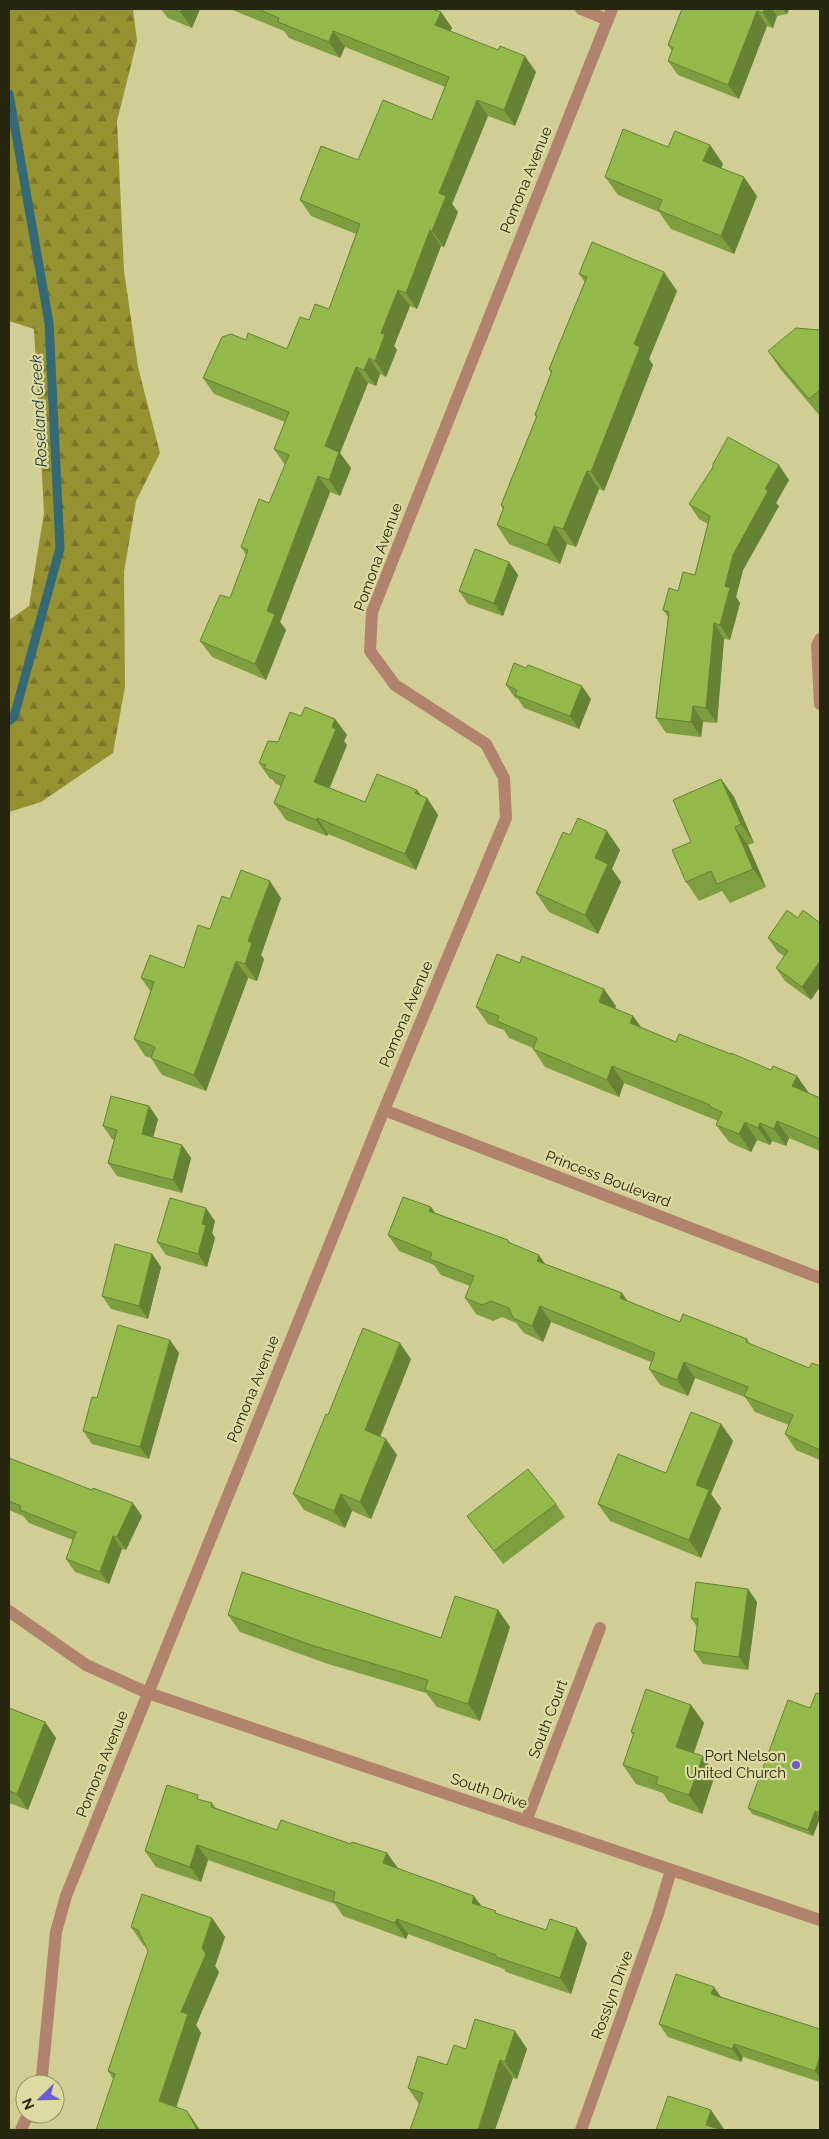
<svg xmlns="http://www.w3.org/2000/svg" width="829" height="2139" font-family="Raleway,sans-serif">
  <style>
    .forest { fill: url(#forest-firs) }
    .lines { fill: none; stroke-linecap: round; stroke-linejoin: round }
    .stream { stroke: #346a78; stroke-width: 9 }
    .minor { stroke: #b1826c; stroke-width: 12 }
    .wall { fill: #7e9f40 }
    .shaded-wall { fill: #668234 }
    .building { fill: #92b94a; stroke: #668234 }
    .poi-dot { fill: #6e5ad4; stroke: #dddba1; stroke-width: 2 }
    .labels { text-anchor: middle; stroke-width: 4.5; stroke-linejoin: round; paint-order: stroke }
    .street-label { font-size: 15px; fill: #27260f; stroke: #dddba1 }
    .poi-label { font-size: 15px; fill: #27260f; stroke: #dddba1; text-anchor: end }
    .water-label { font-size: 16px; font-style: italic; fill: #1c353f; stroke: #dddba1 }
  </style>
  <defs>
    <pattern id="forest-firs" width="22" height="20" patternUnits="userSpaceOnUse" patternTransform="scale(1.25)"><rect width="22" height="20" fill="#979231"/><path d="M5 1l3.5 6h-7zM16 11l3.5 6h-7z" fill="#7b7728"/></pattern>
  </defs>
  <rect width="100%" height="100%" fill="#d0ce94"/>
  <path class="forest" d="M9 9H133L137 41 117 121 124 271 138 367 160 453 136 501 124 572 125 687 113 753 41 802 9 812V620L29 606 44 513 34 329 9 321Z"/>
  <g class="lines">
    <path class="stream" d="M9 94 49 323 60 548 14 717 9 721"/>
    <path class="minor" d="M581 9 608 20
      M820 639 817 646 820 704
      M384 1110 820 1278
      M9 1611 86 1665 148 1693 820 1920
      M526 1821 600 1628
      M39 2084 42 2076 56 1932 66 1896 384 1110 506 818 504 778 486 744 395 685 370 651 372 612 612 9
      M21 2130 28 2114
      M581 2130 658 1914 671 1870"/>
  </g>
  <path class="wall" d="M161 9H200L192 28 168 18Z
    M230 9H432L441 12 452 28 450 31 536 72 515 126 488 116 452 204 458 212 444 247 441 246 417 309 410 306 394 346 397 350 386 377 380 374 376 386 368 383 340 453 351 468 340 496 330 492 280 622 286 630 266 680 212 657 200 641 230 598 246 555 241 547 269 503 285 465 274 449 285 422 214 394 203 378 246 340 287 349 309 320 329 309 356 234 311 216 300 200 358 160 432 120 445 87 345 47 340 58 289 38 284 31Z
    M682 9H789L787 14 777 16 773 28 767 26 739 99 678 75 668 61 672 51 668 45Z
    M710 145 723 164 721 168 757 196 734 254 671 229 659 212 618 195 605 177 668 147Z
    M579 274 677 291 649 359 653 365 604 491 599 489 576 547 567 544 560 564 509 544 497 525 503 509 501 505 536 418 535 415 551 373 549 369 585 282Z
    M820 330V416L781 370 768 351Z
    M789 480 776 503 779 506 743 570 736 597 740 603 730 640 724 639 717 723 703 722 701 737 666 733 656 718 668 617 663 610 678 591 695 575 708 524 699 519 689 504Z
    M509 562 518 575 503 616 468 604 459 591Z
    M506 685 591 699 579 729 524 708 518 699 515 698Z
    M301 716 335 719 347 735 344 741 347 745 330 788 365 802 417 790 421 796 427 798 438 815 416 870 328 834 327 836 286 820 274 803 281 786 276 784 272 779H270L259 763Z
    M721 779 734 797 754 843 748 845 766 887 730 903 722 891 699 901 686 882 691 842Z
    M620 850 612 869 621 882 598 934 549 912 536 893Z
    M281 898 261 955 264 959 257 981 248 978 206 1091 162 1075 151 1058 145 1056 134 1039 151 992 141 978 184 968 230 899Z
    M798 918 811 1000 785 981 776 968 784 956 777 951 768 938Z
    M616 1006 615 1009 633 1016 641 1027 676 1042 771 1070 797 1076 808 1093 820 1098V1151L789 1138 786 1146 772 1141 770 1145 757 1140 751 1152 729 1142 716 1125 718 1121 624 1083 619 1097 545 1067 533 1049V1048L509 1038 504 1030 488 1024 476 1007Z
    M158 1119 153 1137 182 1145 191 1158 182 1193 117 1176 108 1163 115 1140 112 1139 103 1126Z
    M431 1207 435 1213 508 1240 511 1244 545 1264 622 1293 627 1301 680 1322 747 1339 750 1344 809 1368 820 1366V1460L796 1450 785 1434 789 1425 755 1412 745 1397 695 1378 688 1396 660 1385 649 1369 651 1362 551 1322 543 1342 524 1333 516 1323 502 1317 493 1321 476 1314 465 1298 470 1286 441 1275 434 1265 399 1251 388 1235Z
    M215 1221 212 1233 215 1238 207 1267 166 1255 157 1242Z
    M152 1254 161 1267 148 1319 111 1309 102 1296Z
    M179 1353 149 1459 92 1444 83 1431 97 1398Z
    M411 1359 380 1437 397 1455 371 1519 352 1511 345 1528 304 1510 293 1494 328 1415Z
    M721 1424 733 1441 711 1494 721 1508 701 1558 610 1521 598 1504 666 1473Z
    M9 1459 142 1516 126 1550 122 1549 109 1584 75 1572 66 1559 73 1540 29 1523 23 1516 9 1510Z
    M556 1504 565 1517 503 1564 467 1516Z
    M748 1589 757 1602 748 1670 703 1664 694 1651 697 1627 691 1618Z
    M498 1610 510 1627 480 1721 437 1707 426 1693 325 1663 240 1632 228 1615 441 1638Z
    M820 1694V1818L813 1836 752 1814 748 1808 810 1708Z
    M691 1705 704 1723 694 1753 715 1775 702 1814 669 1802 663 1793 636 1784 623 1765 633 1735 631 1732Z
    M9 1708 45 1722 56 1738 28 1810 9 1803Z
    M202 1800 212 1803 216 1808 277 1830 351 1844 387 1853 398 1868 498 1914 587 1943 571 1994 506 1972 504 1969 408 1934 406 1939 343 1916 335 1904 208 1860 201 1882 156 1867 145 1851Z
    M212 1918 225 1937 215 1966 219 1972 196 2025 201 2033 113 2079 108 2071 148 1951 145 1946H144L131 1927Z
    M720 1997 820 2029V2082L743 2057 741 2062 668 2037 659 2024Z
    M515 2031 527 2049 517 2079 513 2078 419 2104 408 2088 447 2065 466 2049Z"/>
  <path class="shaded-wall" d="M182 9H200L192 28 180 12Z
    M764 9H772L777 16 773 28 763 13Z
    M783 9H789L787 14Z
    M757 11 767 26 739 99 728 85Z
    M441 12 452 28 446 42 435 25Z
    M333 31 345 47 340 58 329 42Z
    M525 56 536 72 515 126 504 110Z
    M477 100 488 116 452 204 458 212 444 247 432 231 439 193Z
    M710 145 723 164 716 180 703 161Z
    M744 177 757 196 734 254 721 236Z
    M430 230 441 246 417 309 406 293Z
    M664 272 677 291 649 359 653 365 604 491 591 472 634 344Z
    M398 290 410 306 394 346 397 350 386 377 375 361 381 333Z
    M369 358 380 374 376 386 364 370Z
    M356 367 368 383 340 453 351 468 340 496 329 480 325 446Z
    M779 465 789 480 776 503 779 506 743 570 736 597 740 603 730 640 720 625 725 586 733 555 765 489Z
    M587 471 599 489 576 547 563 529Z
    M318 476 330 492 280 622 286 630 266 680 255 664 267 611Z
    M554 526 567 544 560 564 547 545Z
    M509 562 518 575 503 616 494 603Z
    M714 623 724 639 717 723 706 708Z
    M582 686 591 699 579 729 570 716Z
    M693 706 703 722 701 737 691 722Z
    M335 719 347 735 344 741 347 745 325 798 314 782Z
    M721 779 734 797 754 843 741 824Z
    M417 790 426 802 427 798 438 815 416 870 405 854 415 793Z
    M317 818 328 834 327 836 316 820Z
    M735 827 748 845 766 887 753 869Z
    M607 831 620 850 612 869 621 882 598 934 585 915 595 858Z
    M270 881 281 898 261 955 264 959 257 981 245 964 248 941Z
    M236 961 248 978 206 1091 194 1075Z
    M820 961V987L811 1000 802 987Z
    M604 989 616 1006 611 1019 599 1002Z
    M633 1016 645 1033 630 1023Z
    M612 1066 624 1083 619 1097 607 1080Z
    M797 1076 809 1093 792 1086Z
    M149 1106 158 1119 151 1146 142 1134Z
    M777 1121 789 1138 786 1146 774 1129Z
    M745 1122 757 1140 751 1152 739 1134Z
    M760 1123 772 1141 770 1145 758 1128Z
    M182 1145 191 1158 182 1193 173 1180Z
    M431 1207 442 1223 429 1211Z
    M206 1208 215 1221 212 1233 215 1238 207 1267 198 1254 202 1224Z
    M152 1254 161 1267 148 1319 139 1306Z
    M539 1255 550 1271 537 1261Z
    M622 1293 633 1309 620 1298Z
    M540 1306 551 1322 543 1342 532 1326Z
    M170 1340 179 1353 149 1459 140 1447Z
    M400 1343 411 1359 376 1447 365 1430Z
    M684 1362 695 1378 688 1396 677 1380Z
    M721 1424 733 1441 711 1494 721 1508 701 1558 689 1540 696 1485Z
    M386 1439 397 1455 371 1519 360 1502Z
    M341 1494 352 1511 345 1528 334 1511Z
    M133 1503 142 1516 126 1550 117 1537Z
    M113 1536 122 1549 109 1584 100 1572Z
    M748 1589 757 1602 748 1670 739 1657Z
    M498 1610 510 1627 480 1721 468 1704Z
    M691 1705 704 1723 689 1766 676 1747Z
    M45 1722 56 1738 28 1810 17 1794Z
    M703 1756 715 1775 702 1814 689 1795Z
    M815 1811 820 1818 813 1836 808 1830Z
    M197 1845 208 1860 201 1882 190 1867Z
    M387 1853 398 1869 383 1863Z
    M474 1896 485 1911 472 1903Z
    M212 1918 225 1937 215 1966 219 1972 196 2025 201 2033 172 2120 159 2101 181 2012Z
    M397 1919 408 1934 406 1939 395 1923Z
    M577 1928 587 1943 571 1994 560 1978Z
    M714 1987 723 2000 711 1994Z
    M515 2031 527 2049 517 2079 505 2062Z
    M734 2044 743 2057 741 2062 732 2049Z
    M820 2056V2078L815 2071Z
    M500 2060 513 2078 495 2130H478Z
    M711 2110 724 2129V2130H710L706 2125Z
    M187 2111 200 2130H197Z"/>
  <path class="building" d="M173 9H182L180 12Z
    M258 9H432L441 12 435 25 498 50 500 46 525 56 504 110 477 100 439 193 446 196 432 231 430 230 406 293 398 290 381 333 385 334 375 361 369 358 364 370 356 367 325 446 339 452 329 480 318 476 267 611 275 614 255 664 200 641 220 595 230 598 248 550 241 547 259 499 269 503 289 455 274 449 289 412 203 378 222 337 231 334 246 340 248 333 287 349 300 317 309 320 315 304 329 309 360 224 300 200 321 146 358 160 383 100 432 120 449 77 333 31 329 42 278 22 279 18Z
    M682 9H764L763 13 757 11 728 85 668 61 673 48 668 45Z
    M623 129 668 147 675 131 710 145 703 161 744 177 721 236 658 210 662 200 605 177Z
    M592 242 664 272 634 344 640 347 591 472 587 471 563 529 554 526 547 545 497 525 504 507 501 505 537 416 535 415 552 371 549 369 587 277 579 274Z
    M796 328 820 330V390L809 399 768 351Z
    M728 437 779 465 765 489 768 491 733 555 725 586 730 588 720 625 714 623 706 708 693 706 691 722 656 718 669 612 663 610 669 588 678 591 683 572 695 575 710 516 689 504 713 467V464Z
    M475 549 509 562 494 603 459 591Z
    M514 663 526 668 528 665 582 686 570 716 515 695 517 690 506 685Z
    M305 707 335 719 332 727 336 729 314 782 365 802 377 774 417 790 415 793 427 798 405 854 317 818 316 820 274 803 285 776 264 768 266 765 259 763 268 741 278 742 290 712 301 716Z
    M721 779 741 824 735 827 753 869 717 884 711 871 686 882 672 850 691 842 673 800Z
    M578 818 607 831 595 858 608 864 585 915 536 893 563 832 570 835Z
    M241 870 270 881 248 941 252 943 245 964 236 961 194 1075 151 1058 155 1047 134 1039 154 982 141 978 150 955 184 968 198 925 210 929 222 896 230 899Z
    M787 910 798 918 803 910 820 923V961L802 987 776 968 788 951 768 938Z
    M497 954 520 963 522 956 604 989 599 1002 633 1016 630 1023 676 1042 679 1034 731 1054V1053L771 1070 773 1066 797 1076 792 1086 820 1098V1144L818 1143 820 1139 777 1121 774 1129 760 1123 758 1128 745 1122 739 1134 716 1125 722 1112 709 1106 710 1105 612 1066 607 1080 533 1049 537 1038 497 1021 499 1016 476 1007Z
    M111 1096 149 1106 142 1134 182 1145 173 1180 108 1163 117 1130 103 1126Z
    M403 1197 431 1207 429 1211 508 1240V1242L539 1255 537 1261 622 1293 620 1298 680 1322 683 1314 747 1339 746 1342 809 1368 812 1363 820 1366V1450L785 1434 793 1415 744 1396 748 1387 684 1362 677 1380 649 1369 655 1353 540 1306 532 1326 513 1318 509 1308 491 1301 482 1305 465 1298 474 1276 430 1259 432 1253 388 1235Z
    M170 1198 206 1208 202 1224 206 1225 198 1254 157 1242Z
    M115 1244 152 1254 139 1306 102 1296Z
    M118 1325 170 1340 140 1447 83 1431 92 1397 97 1398Z
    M363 1328 400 1343 365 1430 386 1439 360 1502 341 1494 334 1511 293 1494 326 1414 328 1415Z
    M691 1412 721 1424 696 1485 709 1490 689 1540 598 1504 618 1454 666 1473Z
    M9 1458 92 1490 93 1488 133 1503 117 1537 113 1536 100 1572 66 1559 76 1532 20 1510 21 1506 9 1501Z
    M528 1469 556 1504 494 1551 467 1516Z
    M242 1572 441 1638 455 1596 498 1610 468 1704 425 1690 428 1680 314 1646 228 1615Z
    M696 1582 748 1589 739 1657 694 1651 698 1619 691 1618Z
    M646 1689 691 1705 676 1747 703 1756 689 1795 656 1784 658 1777 623 1765 634 1733 631 1732Z
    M816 1693 820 1694V1813L815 1811 808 1830 748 1808 788 1700 810 1708Z
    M9 1708 45 1722 17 1794 9 1791Z
    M167 1785 198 1795 197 1799 212 1803 211 1807 277 1830 281 1820 351 1844 352 1842 387 1853 383 1863 474 1896 472 1903 496 1911 495 1913 546 1930 550 1919 577 1928 560 1978 496 1957V1955L397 1919 395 1923 333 1901 335 1892 197 1845 190 1867 145 1851Z
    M142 1894 212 1918 202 1948 206 1954 181 2012 188 2014 159 2101 187 2111 197 2130H96L115 2074 108 2071 148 1951 138 1930 131 1927Z
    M676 1974 714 1987 711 1994 820 2029V2056L815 2071 734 2044 732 2049 659 2024Z
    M475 2019 515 2031 505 2062 500 2060 478 2130H410L423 2093 408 2088 418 2056 447 2065 454 2045 466 2049Z
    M668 2096 711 2110 706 2125 722 2130H656Z"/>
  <circle class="poi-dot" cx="796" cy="1765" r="5"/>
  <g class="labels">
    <g class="street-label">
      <text transform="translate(526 180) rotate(-68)" y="5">Pomona Avenue</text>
      <text transform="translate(378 557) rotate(-70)" y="5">Pomona Avenue</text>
      <text transform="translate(406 1014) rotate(-67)" y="5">Pomona Avenue</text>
      <text transform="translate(608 1179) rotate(21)" y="5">Princess Boulevard</text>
      <text transform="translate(253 1389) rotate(-68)" y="5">Pomona Avenue</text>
      <text transform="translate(548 1719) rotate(-69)" y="5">South Court</text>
      <text transform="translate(102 1764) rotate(-68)" y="5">Pomona Avenue</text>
      <text transform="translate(489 1791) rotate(19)" y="5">South Drive</text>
      <text transform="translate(612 1995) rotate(-70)" y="5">Rosslyn Drive</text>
    </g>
    <g class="poi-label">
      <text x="786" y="1761">Port Nelson<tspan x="786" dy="17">United Church</tspan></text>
    </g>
    <g class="water-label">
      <text transform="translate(38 411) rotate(-93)" y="6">Roseland Creek</text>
    </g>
  </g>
  <rect width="829" height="2139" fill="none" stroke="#27260f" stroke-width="20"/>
  <g transform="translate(40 2099) rotate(247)"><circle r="24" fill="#dddba1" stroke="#949367"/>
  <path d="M0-4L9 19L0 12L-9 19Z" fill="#6e5ad4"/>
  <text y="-8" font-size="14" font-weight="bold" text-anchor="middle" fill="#27260f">N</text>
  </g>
</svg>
